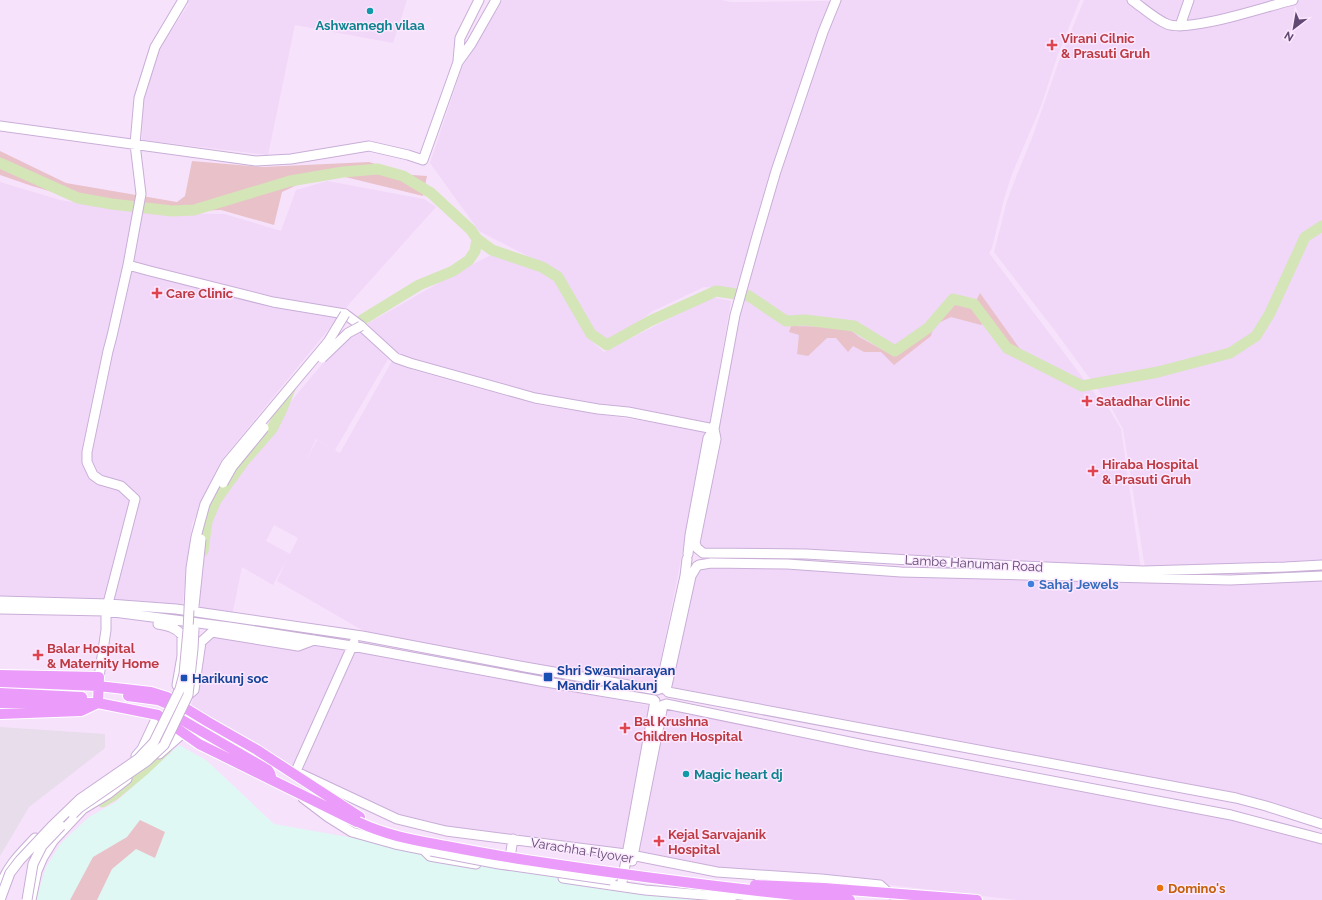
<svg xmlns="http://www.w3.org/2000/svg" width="1322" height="900" font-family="Raleway,sans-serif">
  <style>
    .residential { fill: #f1d7f8; fill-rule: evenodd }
    .industrial { fill: #e7ddeb }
    .education { fill: #dff8f4 }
    .green { fill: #e9c1c9 }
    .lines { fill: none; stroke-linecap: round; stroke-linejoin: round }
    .river { stroke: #d4e5b7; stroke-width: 11 }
    .secondary-casing { stroke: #c9aed7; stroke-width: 11 }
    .primary-casing { stroke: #fff; stroke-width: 12 }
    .secondary { stroke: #fff; stroke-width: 9 }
    .primary { stroke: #eb9bfa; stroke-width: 10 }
    .secondary-bridge-casing { stroke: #c9aed7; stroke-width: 11; stroke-linecap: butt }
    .primary-bridge-casing { stroke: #fff; stroke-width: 12; stroke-linecap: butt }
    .secondary-bridge { stroke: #fff; stroke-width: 9 }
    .primary-bridge { stroke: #eb9bfa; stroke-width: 10 }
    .culture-dot { fill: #0f9aa8; stroke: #fbe8ff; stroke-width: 1.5 }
    .health-dot { fill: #e0444e; stroke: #fbe8ff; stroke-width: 1.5 }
    .shop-dot { fill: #3f7fe0; stroke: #fbe8ff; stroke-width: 1.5 }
    .transit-dot { fill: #1a4fb4; stroke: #fbe8ff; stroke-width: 1.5 }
    .food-dot { fill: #e8710a; stroke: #fbe8ff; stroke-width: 1.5 }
    .labels { text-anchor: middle; stroke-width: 3; stroke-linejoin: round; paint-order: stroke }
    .culture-label { font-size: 13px; font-weight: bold; fill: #0d838f; stroke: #fbe8ff }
    .health-label { font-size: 13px; font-weight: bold; fill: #be3a42; stroke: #fbe8ff; text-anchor: start }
    .street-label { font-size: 13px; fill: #614973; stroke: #fbe8ff }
    .shop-label { font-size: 13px; font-weight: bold; fill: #366cbe; stroke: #fbe8ff; text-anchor: start }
    .transit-label { font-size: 13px; font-weight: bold; fill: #164399; stroke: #fbe8ff; text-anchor: start }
    .food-label { font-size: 13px; font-weight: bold; fill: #c56008; stroke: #fbe8ff; text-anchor: start }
  </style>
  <rect width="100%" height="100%" fill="#f7e2fc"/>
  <path class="residential" d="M181 0H407L393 43 295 25 268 155 142 140 143 104 157 52 189 4Z
    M503 0H721L731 2 830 1 736 289 704 287 653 311 628 329 607 341 590 327 576 301 555 270 479 231 430 163 462 67Z
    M839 0H1080L1058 54 1041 106 1012 174 1004 199 992 248 989 253 1098 398 1109 409 1121 429 1141 569 707 551 697 544 716 427 737 313 779 169Z
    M1084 0H1130L1173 27 1300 0H1322V561L1145 568 1123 429 1112 409 1056 332 994 252 1007 201 1016 177 1032 138 1059 61Z
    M1132 0H1188L1180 25H1174Z
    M1190 0H1283L1182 24Z
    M327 181 424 199 436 207 350 303 220 462 192 524 182 608 0 596V182L60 200 145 213 225 214 281 231 296 190Z
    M491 255 540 270 556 281 587 337 604 352 712 297 731 301 710 424 535 394 400 356 367 324 463 269Z
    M358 329 374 344 388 359 335 450 316 439 305 463 317 440 340 453 392 361 416 371 539 405 707 431 655 688 369 634 277 581 287 559 273 585 242 567 232 616 197 609 200 573 206 537 212 512 221 492 243 459 328 357ZM274 525 298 538 290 554 266 541Z
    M702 566 1322 579V821L1262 802 669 690 697 568Z
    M214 634 314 642 650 706 625 850 446 827 400 816 287 764 191 710 202 643Z
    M664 707 1232 819 1322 843V900H1017L882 884 718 870 636 854Z"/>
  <path class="industrial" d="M0 727 105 734V748L29 807 0 856Z"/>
  <path class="education" d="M179 745 206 760 274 824 705 900H36L46 867 61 843 89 817 116 802Z"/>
  <path class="green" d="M0 151 66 183 177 202 185 196 192 161 263 167 369 162 412 175 427 176 423 196 337 175 297 185 282 192 274 225 221 210 169 212 133 208 80 200 32 186 0 175Z
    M980 293 1020 349 1014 352 975 303Z
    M957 303 973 308 985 321 981 325 951 317 934 325 931 336 894 365 881 352H864L853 346 848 352 836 338H827L808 356 797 354 799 335 789 332 791 326 838 327 849 329 859 337 892 355 911 344 929 326 941 313Z
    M140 820 165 832 155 858 136 849 112 869 97 900H70L93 857 127 837Z"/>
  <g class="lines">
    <path class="river" d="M0 163 78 198 112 204 172 211 194 210 290 181 343 172 378 169 403 176 431 193 471 230 477 239 475 251 469 260 453 271 419 285 362 320
      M477 239 492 250 542 267 558 277 591 334 607 345 650 321 716 291 749 296 786 321 805 320 854 326 895 351 928 328 953 299 974 304 1007 348 1082 386 1158 372 1230 353 1256 336 1270 313 1305 237 1322 226
      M203 551 207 521 216 500 244 461 272 429 281 411 291 386
      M102 802 114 795 144 770 167 748"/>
    <defs>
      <path id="secondary" d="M1132 0C1143 8 1155 19 1167 24 1189 33 1267 6 1293 0
        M1180 26 1189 0
        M458 61 460 38 479 0
        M0 126 256 161 291 159 369 146 408 155 423 160 458 62 471 44 496 0
        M128 265 150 271 273 302 345 314 361 326 396 358 410 363 535 398 598 409 628 412 714 429
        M714 429 716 439 695 543 697 548 703 553 806 554 996 565 1143 571 1285 567 1322 565
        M688 554 690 535 708 438 714 429 735 315 757 236 776 171 823 32 836 0
        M699 565 711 563 787 564 901 572 1230 580 1322 576
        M0 601 109 604 176 609 362 636 525 667 657 690
        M0 609 106 611 229 627 352 646 540 681 654 700
        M158 624C168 626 175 627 182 635V656L177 685 179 688
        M99 677 106 630V611L135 499 121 486 100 480 93 475 87 462V452L108 351 112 336 128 265 141 194 135 144 139 98 155 47 183 0
        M660 689 685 576 687 559
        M666 690 691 576 697 566
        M668 692 1236 798 1266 806 1322 824
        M188 695 194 690 201 642 212 632 298 646 314 640
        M666 704 869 746 1231 815 1322 839
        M159 754 183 733
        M136 756 142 749 158 715
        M296 771 354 642
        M301 774 397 819 446 831 626 854 717 872 821 879 880 885 890 894
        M303 798 328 817 352 832 395 844 430 851
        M424 850 430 856 435 857 476 864
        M632 861 663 705
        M509 863 513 839
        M563 878 645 890 728 897 736 895
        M622 882 655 701
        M0 886C9 864 19 855 35 838
        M731 894 786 900
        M31 900 37 871 43 857 53 841 83 809 108 794 127 779"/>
      <path id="primary" d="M0 675 99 677 98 703 81 711 0 714
        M0 682 98 686 151 692 167 697 208 722 257 750 360 817
        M0 693 82 697
        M128 696 158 700 165 703
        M0 703H98L158 715 199 744 357 822
        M170 713 268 770 270 773 272 780
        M824 888 977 900
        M824 898 850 900"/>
    </defs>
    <use href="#secondary" class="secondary-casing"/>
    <use href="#primary" class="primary-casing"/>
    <use href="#secondary" class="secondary"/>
    <use href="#primary" class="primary"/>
    <defs>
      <path id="secondary-bridge" d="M322 358 348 333 361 326
        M223 483 232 467 264 428
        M194 606 201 539
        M73 814 79 808 147 761 164 745 188 695 193 649 194 629
        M431 851 499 864 611 880
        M0 900 10 873 20 860 51 827 80 799 138 759 154 742 180 689 184 674 188 630 191 568 196 537 205 504 226 464 328 342 345 314
        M27 900 33 864 42 846 61 826"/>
      <path id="primary-bridge" d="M358 822C388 836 414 840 446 846 472 851 499 856 526 860 625 875 724 888 824 898
        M755 885 824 888"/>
    </defs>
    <use href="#secondary-bridge" class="secondary-bridge-casing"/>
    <use href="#primary-bridge" class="primary-bridge-casing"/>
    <use href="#secondary-bridge" class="secondary-bridge"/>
    <use href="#primary-bridge" class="primary-bridge"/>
  </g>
  <g class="culture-dot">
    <circle cx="370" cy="11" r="4"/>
    <circle cx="686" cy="774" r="4"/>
  </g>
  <g class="health-dot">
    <path d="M1050 39h4v4h4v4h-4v4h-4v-4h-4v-4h4z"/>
    <path d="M155 287h4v4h4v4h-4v4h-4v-4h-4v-4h4z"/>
    <path d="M1085 395h4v4h4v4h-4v4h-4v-4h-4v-4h4z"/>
    <path d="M1091 465h4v4h4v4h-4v4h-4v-4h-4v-4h4z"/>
    <path d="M36 649h4v4h4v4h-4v4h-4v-4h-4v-4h4z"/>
    <path d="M623 722h4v4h4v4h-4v4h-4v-4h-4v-4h4z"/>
    <path d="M657 835h4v4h4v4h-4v4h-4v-4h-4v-4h4z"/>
  </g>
  <circle class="shop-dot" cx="1031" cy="584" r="4"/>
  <g class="transit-dot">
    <rect x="543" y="672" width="10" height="10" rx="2"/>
    <rect x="180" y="674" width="8" height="8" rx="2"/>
  </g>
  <circle class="food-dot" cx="1160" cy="888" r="4"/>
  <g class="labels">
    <g class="culture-label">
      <text x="370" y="30">Ashwamegh vilaa</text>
      <text x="694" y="779" text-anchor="start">Magic heart dj</text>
    </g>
    <g class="health-label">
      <text x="1061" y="43">Virani Cilnic<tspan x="1061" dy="15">&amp; Prasuti Gruh</tspan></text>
      <text x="166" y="298">Care Clinic</text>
      <text x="1096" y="406">Satadhar Clinic</text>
      <text x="1102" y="469">Hiraba Hospital<tspan x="1102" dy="15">&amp; Prasuti Gruh</tspan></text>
      <text x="47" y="653">Balar Hospital<tspan x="47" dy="15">&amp; Maternity Home</tspan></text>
      <text x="634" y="726">Bal Krushna<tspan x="634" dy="15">Children Hospital</tspan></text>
      <text x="668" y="839">Kejal Sarvajanik<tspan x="668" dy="15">Hospital</tspan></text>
    </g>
    <g class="street-label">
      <text transform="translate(974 563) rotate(3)" y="5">Lambe Hanuman Road</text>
      <text transform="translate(582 850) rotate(9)" y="5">Varachha Flyover</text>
    </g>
    <g class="shop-label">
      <text x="1039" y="589">Sahaj Jewels</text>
    </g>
    <g class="transit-label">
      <text x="557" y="675">Shri Swaminarayan<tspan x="557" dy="15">Mandir Kalakunj</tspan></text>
      <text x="192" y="683">Harikunj soc</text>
    </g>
    <g class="food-label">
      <text x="1168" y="893">Domino's</text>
    </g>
  </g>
  <g transform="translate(1294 28) rotate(211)" stroke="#fbe8ff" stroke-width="3" paint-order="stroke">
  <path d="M0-3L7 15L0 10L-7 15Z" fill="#614973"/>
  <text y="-6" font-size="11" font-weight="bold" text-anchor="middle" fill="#614973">N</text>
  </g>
</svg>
